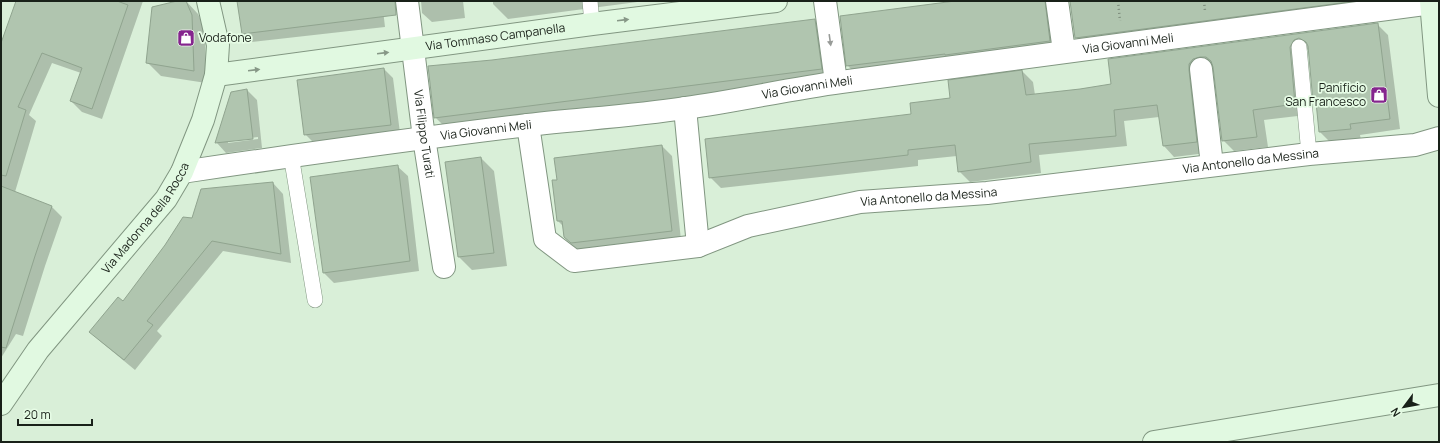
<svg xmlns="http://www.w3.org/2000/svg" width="1440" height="443" font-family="Manrope,sans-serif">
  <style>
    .shadow { fill: #0003; fill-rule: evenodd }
    .building { fill: #b0c5af; stroke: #90a48f }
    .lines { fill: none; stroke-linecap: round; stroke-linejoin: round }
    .lane-casing { stroke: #819681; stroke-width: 16 }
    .street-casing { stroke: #819681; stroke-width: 24 }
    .secondary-casing { stroke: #819681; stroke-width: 24 }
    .path { stroke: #7d8c7c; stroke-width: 2.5; stroke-dasharray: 1 3; stroke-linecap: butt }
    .lane { stroke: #fff; stroke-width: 15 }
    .street { stroke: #fff; stroke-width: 22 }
    .secondary { stroke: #e1f9e1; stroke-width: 22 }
    .oneway { fill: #879887 }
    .oneway2 { fill: #989b98 }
    .labels { text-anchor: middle; stroke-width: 3.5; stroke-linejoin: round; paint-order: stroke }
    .poi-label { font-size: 12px; fill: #192119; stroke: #e6fce5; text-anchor: start }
    .street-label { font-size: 12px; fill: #192119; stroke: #e6fce5 }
  </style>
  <rect width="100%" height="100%" fill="#d9efd8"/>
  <path class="shadow" d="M17 1H143L102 119 82 112 71 101 81 73 52 63 29 115 36 121 15 192 52 207 62 217 45 266 23 336 16 334 1 358V46Z
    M181 1H186L198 14 205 29 206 83 161 76 148 63Z
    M238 1H382L385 27 252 42 243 34Z
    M421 1H463L465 18 432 22 422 13Z
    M493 1H645L508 19 493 4Z
    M970 1H1060L1068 59 866 84 847 65Z
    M1071 1H1408L1087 49 1076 37Z
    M814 20 830 35 836 84 450 132 435 117 492 61Z
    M1377 24 1388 35 1400 129 1360 135 1361 140 1331 143 1320 132 1317 105 1314 102 1309 49 1304 51 1306 115 1264 120 1268 147 1234 151 1223 140 1214 67H1211L1207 153 1174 157 1164 146 1159 117 1124 121 1127 146 1039 155 1041 173 970 182 959 171 957 156 918 160V166L721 188 710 177 912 115 1022 71 1033 82 1035 95 1112 85 1109 60Z
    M384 69 393 78 400 133 314 143 305 134Z
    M247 90 257 100 262 148 226 153 217 143 232 93ZM258 137V139L228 143V141Z
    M662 146 672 156 681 240 582 252 574 247 564 237 563 226 558 221V181L555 159Z
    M481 158 494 171 507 266 472 270 459 257Z
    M397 166 408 176 419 271 334 283 324 273Z
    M273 183 283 194 291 263 223 251 157 331 162 336 135 370 101 342 91 332 123 303 193 219Z"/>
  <path class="building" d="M16 1H117L128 5 92 109 70 101 82 68 42 53 18 107 26 110 6 176 1 175V43Z
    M177 1H186L192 15 194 71 146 63 152 7Z
    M237 1H395L396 15 242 34Z
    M955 1H1045L1050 41 945 55V54L846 66 840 16Z
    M1070 1H1356L1075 38Z
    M815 19 822 69 434 118 428 66 492 60Z
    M1378 23 1390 119 1350 124 1351 129 1319 132 1316 102H1313L1308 46 1306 42 1299 38 1294 40 1290 47 1295 104 1253 110 1257 137 1222 141 1213 67 1211 61 1206 57H1200L1193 59 1189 64V70L1197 142 1163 146 1157 105 1114 110 1116 136 1029 144 1031 162 958 172 955 145 908 150V155L709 178 705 139 911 114 910 103 950 98 948 80 1022 70 1026 95 1080 89 1111 84 1108 59Z
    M384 68 391 125 304 135 297 80Z
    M247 89 253 139 215 143 231 92Z
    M662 145 672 231 571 243 564 237 562 221H557L552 180H557L554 158Z
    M481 157 494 253 458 257 445 162Z
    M398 165 410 261 323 273 310 177Z
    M273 182 281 254 212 241 147 321 153 325 124 360 89 332 118 297 123 301 165 245 183 217 192 218 201 189Z
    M1 186 52 206 35 256 6 348 1 347Z"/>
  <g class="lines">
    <defs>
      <path id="lane" d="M590 1 592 24
        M1299 47 1309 154
        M291 155 315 300"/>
      <g id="street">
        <path id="s1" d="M407 1 424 138 444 267"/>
        <path d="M825 1 836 82"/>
        <path d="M1057 1 1064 51"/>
        <path d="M1201 69 1212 165"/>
        <path d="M685 108 698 246"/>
        <path id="s2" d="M528 125 545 239 574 261 698 246 748 226 860 202 987 193 1309 154 1415 145 1439 138"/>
        <path id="s3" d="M182 172C297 155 412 139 528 125 580 119 633 116 685 108 737 101 789 89 841 82 1038 54 1235 31 1432 3"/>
      </g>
      <g id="secondary">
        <path d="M1431 1 1439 96"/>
        <path id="s4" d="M216 75 592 24 776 1"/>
        <path id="s5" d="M1 404 38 350 166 199 182 172 203 120 216 75 218 45 208 1"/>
        <path d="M1154 442 1439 395"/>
      </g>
    </defs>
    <use href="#lane" class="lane-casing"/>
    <use href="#street" class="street-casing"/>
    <use href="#secondary" class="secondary-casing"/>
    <path class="path" d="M1118 1 1120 21
      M1204 1 1205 11"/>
    <use href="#lane" class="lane"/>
    <use href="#street" class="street"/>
    <use href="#secondary" class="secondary"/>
  </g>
  <defs><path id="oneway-solid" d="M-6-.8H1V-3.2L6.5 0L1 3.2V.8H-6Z"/></defs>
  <g class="oneway">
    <use href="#oneway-solid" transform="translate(623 20) rotate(-7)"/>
    <use href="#oneway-solid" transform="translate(383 53) rotate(-7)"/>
    <use href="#oneway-solid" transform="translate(254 70) rotate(-7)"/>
  </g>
  <use class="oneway2" href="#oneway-solid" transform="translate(830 40) rotate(82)"/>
  <defs>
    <symbol id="shop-square" viewBox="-11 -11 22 22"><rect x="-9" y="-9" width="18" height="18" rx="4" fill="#85248e" stroke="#e6fce5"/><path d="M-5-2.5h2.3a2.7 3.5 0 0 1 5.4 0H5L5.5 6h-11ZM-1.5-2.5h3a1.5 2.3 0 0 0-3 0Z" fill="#fff"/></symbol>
  </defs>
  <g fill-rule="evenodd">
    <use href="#shop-square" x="176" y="28" width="20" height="20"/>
    <use href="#shop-square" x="1369" y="85" width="20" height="20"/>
  </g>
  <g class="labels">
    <g class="poi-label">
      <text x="199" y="42">Vodafone</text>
      <text x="1366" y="92" text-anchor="end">Panificio<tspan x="1366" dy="14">San Francesco</tspan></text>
    </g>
    <g class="street-label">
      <text dy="4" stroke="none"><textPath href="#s4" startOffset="282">Via Tommaso Campanella</textPath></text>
      <text dy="4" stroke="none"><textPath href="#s3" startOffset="955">Via Giovanni Meli</textPath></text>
      <text dy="4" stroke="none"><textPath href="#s3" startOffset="631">Via Giovanni Meli</textPath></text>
      <text dy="4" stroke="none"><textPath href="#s3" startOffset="307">Via Giovanni Meli</textPath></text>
      <text dy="4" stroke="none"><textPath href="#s1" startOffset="134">Via Filippo Turati</textPath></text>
      <text dy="4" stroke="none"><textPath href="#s2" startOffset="838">Via Antonello da Messina</textPath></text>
      <text dy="4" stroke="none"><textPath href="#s2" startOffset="514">Via Antonello da Messina</textPath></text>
      <text dy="4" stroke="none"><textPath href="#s5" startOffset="236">Via Madonna della Rocca</textPath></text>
    </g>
  </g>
  <rect width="1440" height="443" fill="none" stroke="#192119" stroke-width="4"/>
  <g transform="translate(1404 407) rotate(238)" stroke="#e6fce5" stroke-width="3" paint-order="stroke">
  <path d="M0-3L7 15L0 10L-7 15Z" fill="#192119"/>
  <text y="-6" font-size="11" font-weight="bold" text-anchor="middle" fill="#192119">N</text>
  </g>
  <path d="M18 419v6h74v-6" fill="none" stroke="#192119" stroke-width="2"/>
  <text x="24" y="419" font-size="12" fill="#192119" stroke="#e6fce5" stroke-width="3" paint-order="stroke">20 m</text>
</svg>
